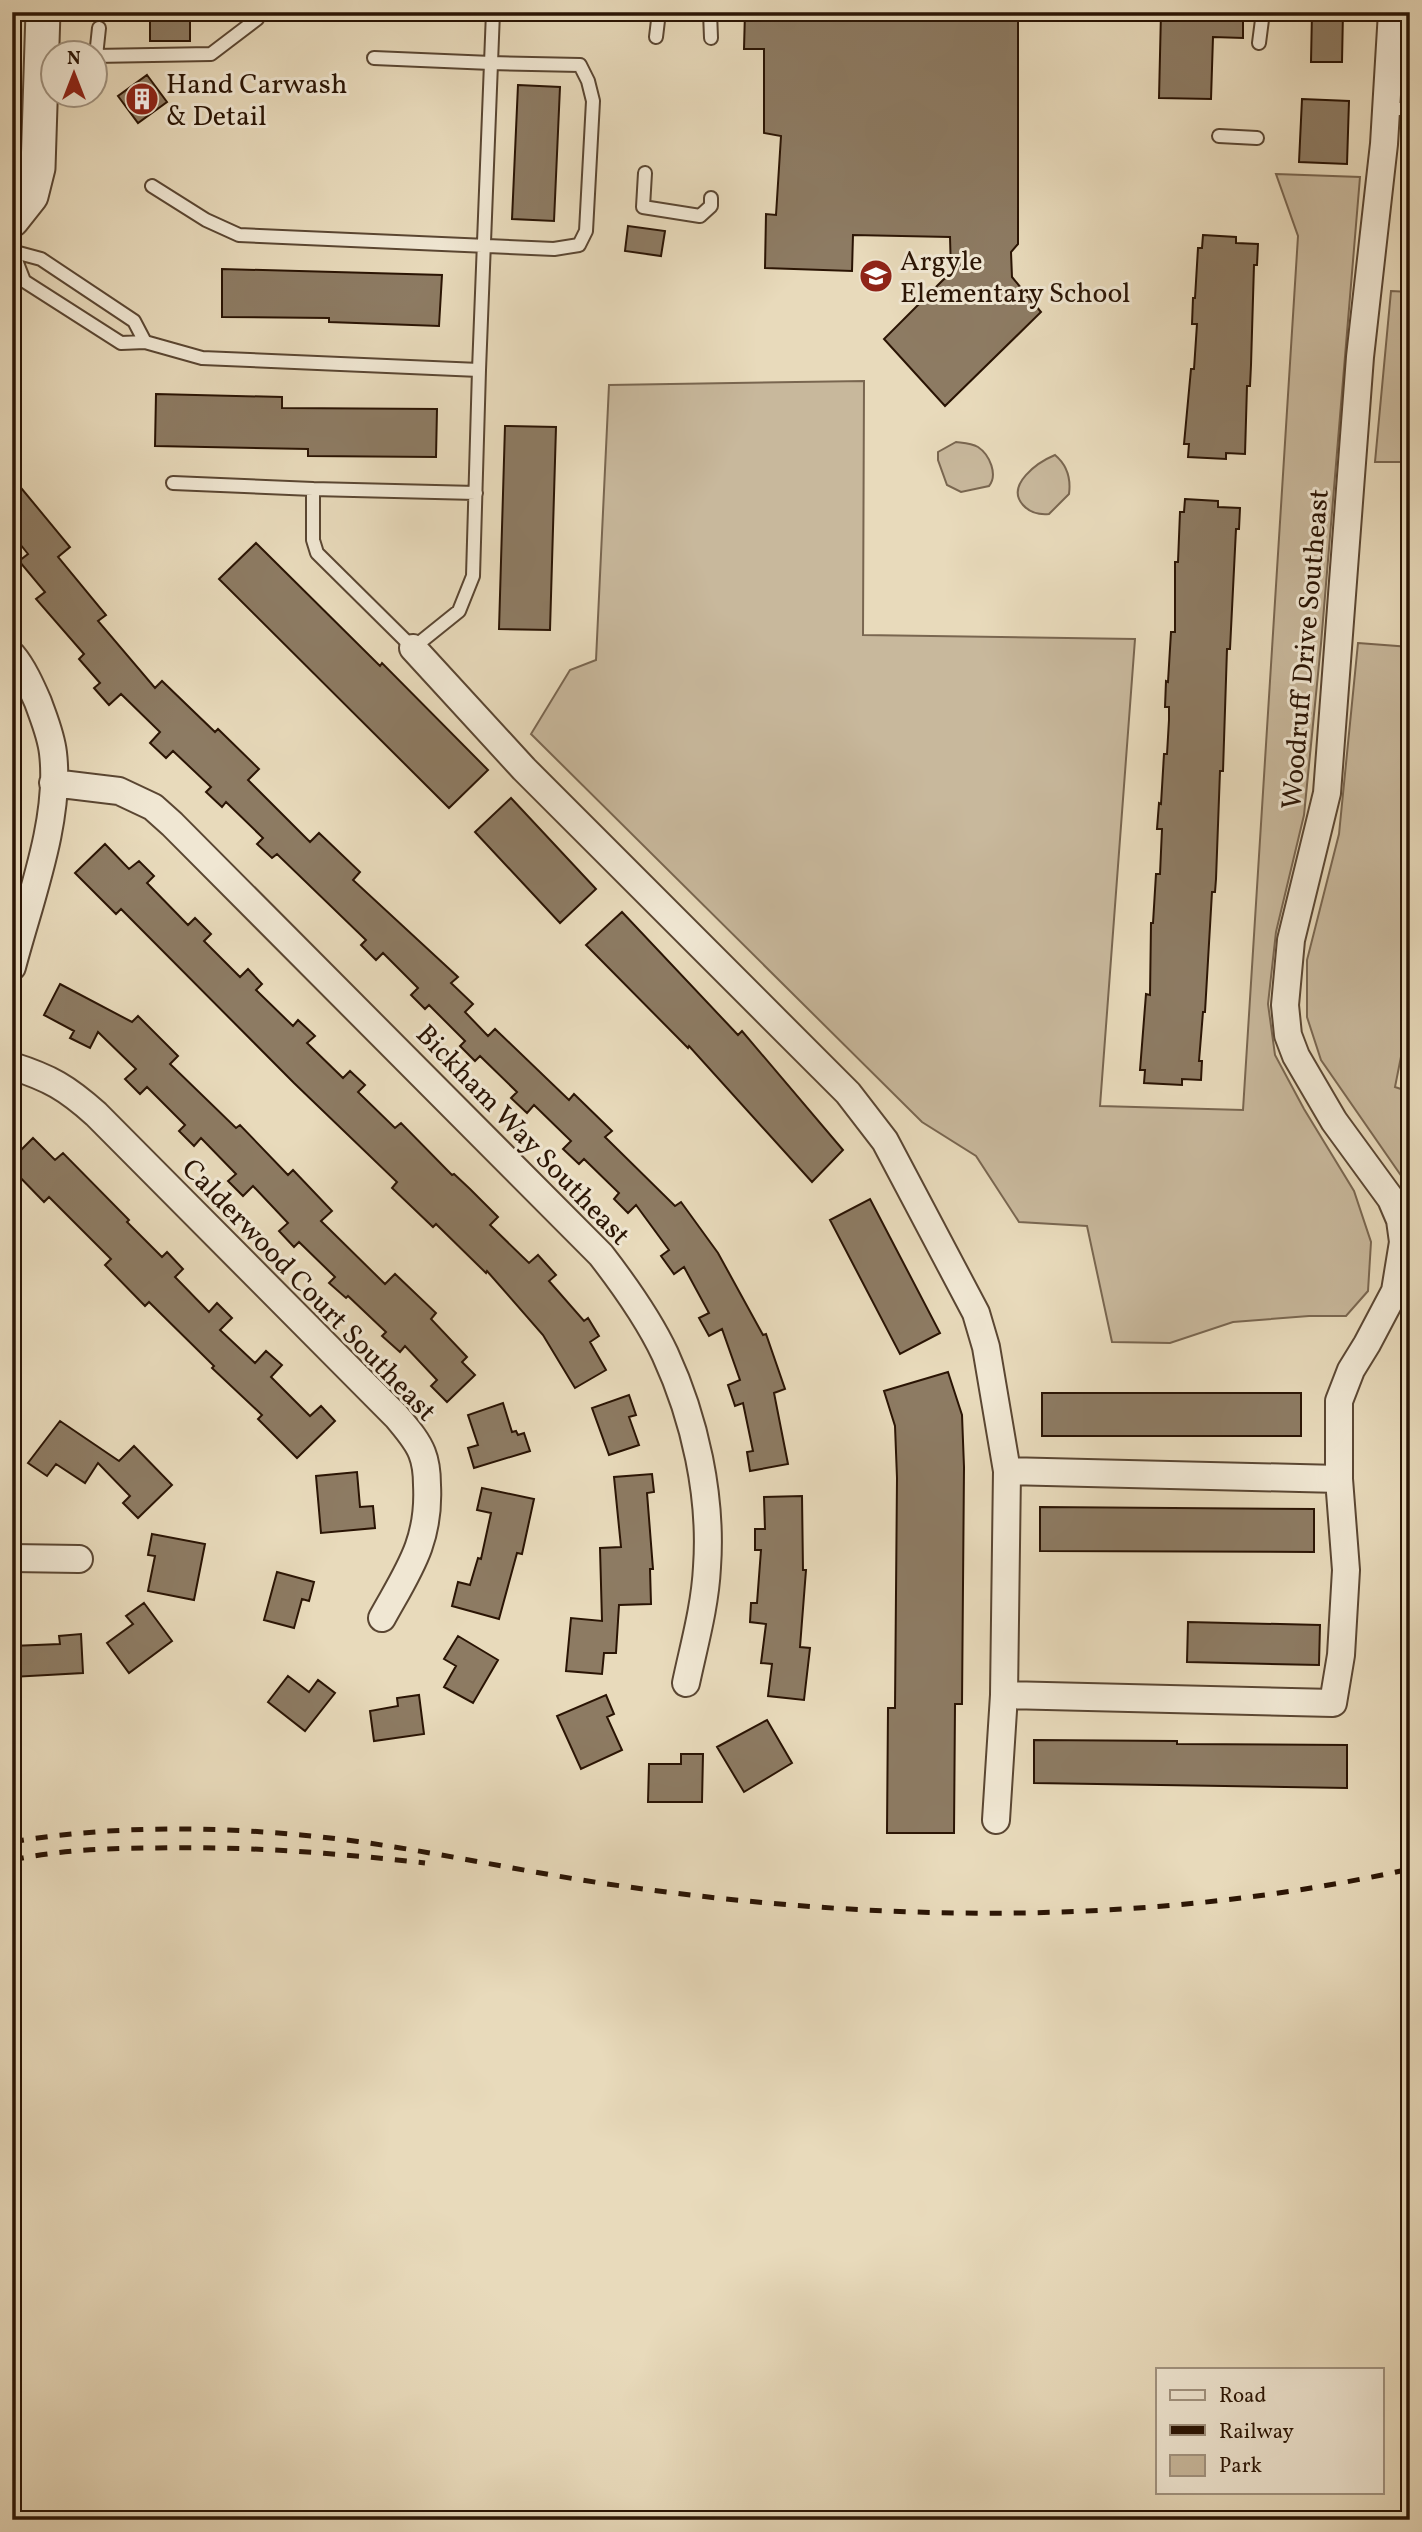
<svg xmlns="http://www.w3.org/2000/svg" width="1422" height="2532" font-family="Vollkorn,serif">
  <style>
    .green { fill: #c8b89c; stroke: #796650; stroke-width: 2 }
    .building { fill: #8d7b63; stroke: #2a1404; stroke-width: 2 }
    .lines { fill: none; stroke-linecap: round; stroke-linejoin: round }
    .service-casing { stroke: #5a4632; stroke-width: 16 }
    .minor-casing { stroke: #5a4632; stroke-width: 30 }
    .tertiary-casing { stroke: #5a4632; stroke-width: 37 }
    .service { stroke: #f0e7d3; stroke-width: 12 }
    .minor { stroke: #f0e7d3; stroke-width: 26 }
    .tertiary { stroke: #f0e7d3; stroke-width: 33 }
    .rail { stroke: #2a1404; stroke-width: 5; stroke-dasharray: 12 12; stroke-linecap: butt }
    .labels { text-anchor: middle; stroke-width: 6; stroke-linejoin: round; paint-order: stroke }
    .poi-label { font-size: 28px; fill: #2a1404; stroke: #f0e7d3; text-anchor: start }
    .street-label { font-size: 28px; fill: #2a1404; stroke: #f0e7d3 }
  </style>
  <rect width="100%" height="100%" fill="#e8dabb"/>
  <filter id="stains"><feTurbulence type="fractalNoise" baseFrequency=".00286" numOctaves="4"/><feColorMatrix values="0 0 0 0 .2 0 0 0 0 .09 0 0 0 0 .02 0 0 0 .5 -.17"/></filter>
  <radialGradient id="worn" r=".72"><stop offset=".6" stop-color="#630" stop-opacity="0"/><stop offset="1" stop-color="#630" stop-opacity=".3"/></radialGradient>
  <path class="green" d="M1276 174 1360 177 1321 644 1304 815 1276 932 1268 1004 1275 1055 1304 1109 1354 1191 1371 1242 1368 1291 1346 1316H1309L1233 1322 1170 1343 1112 1342 1087 1226 1019 1222 976 1156 922 1122 531 734 570 670 596 660 609 385 864 381 863 635 1135 639 1100 1106 1243 1110 1298 236Z
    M1391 291 1410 292V462H1375Z
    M956 442C964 443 971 443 978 447 990 455 998 475 989 486L961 492 947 485 938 460V452Z
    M1055 455C1067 465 1071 479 1069 494L1049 514C1038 515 1030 513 1023 505 1005 485 1038 462 1055 455Z
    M1358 643 1410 647V1011L1395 1087 1410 1092V1195L1402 1177 1321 1060 1307 1017V960L1339 834Z"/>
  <path class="building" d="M150 12H190V41H150Z
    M745 12 1018 18V244L1011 252 1012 277 1041 312 945 406 884 339 951 272 950 237 853 235 852 271 765 268 766 214 776 215 781 136 764 133V49H744Z
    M1161 12H1243V38L1213 37 1211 99 1159 98Z
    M1312 12H1343L1342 62H1311Z
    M147 75 167 102 138 123 118 96Z
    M518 85 560 87 554 221 512 219Z
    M1302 99 1349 101 1347 164 1299 162Z
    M628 226 665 231 661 256 625 251Z
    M1203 235 1236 237V243L1258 244 1257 265H1254L1251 365 1250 386H1247L1245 454 1226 453V459L1188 457 1189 444H1184L1191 369H1194L1197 324H1192L1193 298H1195L1198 248H1202Z
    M222 269 442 275 439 326 329 322V318L222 317Z
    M156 394 282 397V408L437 409 436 457 308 456V449L155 446Z
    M505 426 556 427 550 630 499 629Z
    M12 477 70 547 58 557 106 615 98 621 155 688 162 681 215 732 218 729 259 769 248 780 310 842 319 833 360 872 353 880 458 977 451 983 473 1004 465 1012 488 1036 495 1029 569 1100 574 1094 612 1131 605 1137 675 1206 681 1202 718 1253 763 1335 766 1334 785 1389 774 1393 788 1464 750 1471 747 1452 753 1451 743 1403 735 1406 728 1385 740 1380 722 1329 709 1336 699 1318 709 1313 684 1267 674 1274 661 1256 669 1250 636 1205 628 1213 614 1199 619 1193 584 1159 579 1164 563 1149 571 1141 534 1105 527 1113 511 1098 517 1092 480 1056 475 1061 460 1046 465 1041 429 1005 425 1009 411 995 418 988 383 953 376 960 361 945 366 940 277 854 272 858 257 844 263 838 226 802 222 807 206 792 211 787 173 751 166 758 150 743 160 732 121 694 109 705 94 688 100 683 79 659 84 654 36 599 45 592 19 561 28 554 12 534Z
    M1185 499 1218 501V507L1240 508 1239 529H1236L1230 649H1227L1223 771H1220L1216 879 1215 892H1212L1205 1012H1203L1199 1061H1202L1201 1080 1182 1079V1085L1144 1083 1145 1070H1140L1146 994 1150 995 1151 923H1153L1156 874H1160L1162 829H1157L1159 803 1161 804 1164 754H1167L1169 720V707H1165L1166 681 1168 682 1171 632H1175V562H1178L1180 512H1184Z
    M256 543 380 666 382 663 488 770 449 808 219 579Z
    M511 798 596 889 560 923 475 832Z
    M105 844 129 869 139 861 154 876 147 883 188 925 195 918 211 934 204 941 240 977 248 969 262 984 256 990 293 1026 298 1020 315 1036 307 1043 343 1078 350 1071 365 1085 358 1092 395 1128 401 1123 452 1175 454 1174 470 1189 498 1217 490 1225 529 1263 538 1255 556 1275 549 1281 584 1321 588 1318 599 1336 590 1342 606 1370 575 1388 543 1335 487 1271 486 1273 436 1224 433 1227 392 1188 397 1182 294 1083 121 909 116 914 75 873Z
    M622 912 738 1035 742 1031 843 1150 812 1182 689 1046 688 1048 586 945Z
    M60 984 132 1022 138 1016 178 1056 170 1064 236 1128 240 1125 288 1175 293 1170 332 1211 321 1221 385 1284 395 1274 436 1313 431 1319 467 1357 462 1362 475 1375 447 1402 431 1386 437 1380 405 1346 400 1352 382 1336 386 1332 348 1296 346 1298 329 1283 335 1277 299 1242 294 1247 279 1231 288 1223 253 1186 243 1196 228 1181 236 1174 201 1138 194 1146 179 1131 185 1125 147 1087 140 1094 125 1079 136 1069 98 1032 90 1048 70 1038 74 1031 44 1015Z
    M33 1138 55 1160 63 1153 129 1220 127 1222 162 1257 167 1252 183 1269 175 1277 209 1312 217 1303 232 1318 220 1330 255 1363 266 1351 282 1365 271 1377 310 1416 321 1406 335 1421 297 1458 258 1419 262 1415 212 1368 214 1366 149 1302 145 1306 105 1265 111 1259 49 1197 44 1202 12 1169V1159Z
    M870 1199 940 1333 900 1354 830 1220Z
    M948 1372 962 1415 964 1467 962 1704H955L954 1833H887L888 1708H895L897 1478 895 1426 884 1391Z
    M1042 1393H1301V1436H1042Z
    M629 1395 636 1415 629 1417 639 1445 609 1455 592 1408Z
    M503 1403 512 1432 516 1431 518 1435 524 1433 530 1451 474 1468 468 1448 478 1445 468 1415Z
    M60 1421 119 1461 134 1446 172 1485 138 1518 123 1503 130 1496 98 1463 85 1483 56 1464 47 1476 28 1463Z
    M357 1472 360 1507 373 1506 375 1528 321 1533 316 1476Z
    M652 1474 654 1492 647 1493 653 1569H650L651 1604 619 1605 616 1653H604L602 1674 566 1671 571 1618 602 1621 600 1548 621 1547 614 1477Z
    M482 1488 534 1499 522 1554 517 1553 499 1619 452 1606 458 1582 470 1585 478 1558 481 1559 491 1513 477 1510Z
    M802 1496 803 1570H806L800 1647 810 1648 804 1700 768 1696 772 1664 761 1663 766 1624 750 1622 751 1603H757L761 1550H755V1529H765L764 1497Z
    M1040 1507 1314 1509V1552L1040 1551Z
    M152 1534 205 1544 194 1600 148 1591 155 1556 148 1555Z
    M277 1572 314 1582 309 1601 302 1599 294 1628 264 1620Z
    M144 1603 172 1641 129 1673 107 1643 133 1624 126 1616Z
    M1188 1622 1320 1625 1319 1665 1187 1662Z
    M81 1634 83 1673 12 1677V1646L60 1644 59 1636Z
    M458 1636 498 1660 473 1703 444 1687 456 1666 444 1659Z
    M288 1676 309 1692 318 1680 335 1693 305 1731 268 1702Z
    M419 1695 424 1734 374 1741 370 1711 398 1706 397 1698Z
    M606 1695 614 1714 607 1717 622 1750 581 1769 557 1716Z
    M767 1720 792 1763 744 1792 717 1747Z
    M1034 1740 1177 1741V1744L1347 1745V1788L1034 1783Z
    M681 1754H703L702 1802H648L649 1764H681Z"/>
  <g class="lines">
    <defs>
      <path id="service" d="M710 12 711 38
        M656 37 659 12
        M1259 43 1263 12
        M94 56 211 54 257 19V12
        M96 56 99 28
        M374 58 491 63 493 12
        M1387 109H1410
        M1219 136 1257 138
        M645 173 643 207 700 216 711 206V198
        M152 186 206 220 239 235 554 249 579 245 586 231 593 101 588 81 580 65 491 63 479 370
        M12 250 24 281 121 343 145 342 134 321 41 259 15 252
        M145 342 202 358 479 370 473 576 459 611 413 648 317 553 313 540V489L476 493
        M173 483 313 489"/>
      <path id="minor" d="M413 648 524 769 848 1093 885 1141 976 1313 986 1347 1007 1471 1004 1695 1333 1703 1341 1655 1346 1570 1339 1479V1401L1351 1370 1367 1344 1395 1291 1403 1242 1400 1220 1391 1199 1334 1121 1296 1056 1288 1035 1285 1005 1291 940 1327 793 1360 357 1384 144 1392 12
        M12 655C23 668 31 686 38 702 44 719 51 735 53 753 61 820 29 902 12 967
        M53 783 119 791 153 807 172 824 601 1255C625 1286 648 1318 665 1354 695 1419 712 1496 707 1567 705 1607 694 1645 686 1683
        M12 1066C50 1078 67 1088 96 1114L397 1417C406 1428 417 1440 422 1453 426 1463 427 1475 427 1485 430 1542 408 1571 382 1618
        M1007 1471 1339 1479
        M12 1558 79 1559
        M996 1820 1004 1695"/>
      <path id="tertiary" d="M12 220 31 196 38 168 43 12"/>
    </defs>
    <use href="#service" class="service-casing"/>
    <use href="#minor" class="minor-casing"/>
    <use href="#tertiary" class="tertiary-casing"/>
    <use href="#service" class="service"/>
    <use href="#minor" class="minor"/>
    <use href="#tertiary" class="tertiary"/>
    <path class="rail" d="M12 1842C107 1826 205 1826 301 1835 402 1844 501 1868 601 1883 870 1923 1144 1928 1410 1869
      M12 1860C59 1850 109 1848 157 1848 247 1846 336 1853 425 1863"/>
  </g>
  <defs>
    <symbol id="building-disc" viewBox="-11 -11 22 22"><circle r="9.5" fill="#8f2418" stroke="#f0e7d3"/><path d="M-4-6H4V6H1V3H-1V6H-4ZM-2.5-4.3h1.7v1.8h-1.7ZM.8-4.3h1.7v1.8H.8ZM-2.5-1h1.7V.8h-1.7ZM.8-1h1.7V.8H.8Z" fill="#fff"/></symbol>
    <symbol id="school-disc" viewBox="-11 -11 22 22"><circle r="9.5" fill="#8f2418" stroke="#f0e7d3"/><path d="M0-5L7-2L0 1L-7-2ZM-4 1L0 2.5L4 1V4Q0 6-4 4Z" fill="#fff"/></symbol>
  </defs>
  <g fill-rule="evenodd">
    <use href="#building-disc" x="123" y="80" width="38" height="38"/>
    <use href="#school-disc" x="857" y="257" width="38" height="38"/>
  </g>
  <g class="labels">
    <g class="poi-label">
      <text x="166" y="93">Hand Carwash<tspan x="166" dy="32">&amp; Detail</tspan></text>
      <text x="900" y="270">Argyle<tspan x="900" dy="32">Elementary School</tspan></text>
    </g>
    <g class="street-label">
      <text transform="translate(1304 649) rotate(-85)" y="10">Woodruff Drive Southeast</text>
      <text transform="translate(524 1134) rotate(46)" y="10">Bickham Way Southeast</text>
      <text transform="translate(310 1289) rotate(46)" y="10">Calderwood Court Southeast</text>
    </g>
  </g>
  <rect width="1422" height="2532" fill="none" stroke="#e8dabb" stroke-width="42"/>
  <rect x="14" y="14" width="1394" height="2504" fill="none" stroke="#2a1404" stroke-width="3.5"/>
  <rect x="21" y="21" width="1380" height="2490" fill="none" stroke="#2a1404" stroke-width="2"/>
  <rect x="1156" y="2368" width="228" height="126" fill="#f0e7d3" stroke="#a19380" stroke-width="2"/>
  <rect x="1170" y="2390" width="35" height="10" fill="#f0e7d3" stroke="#a19380" stroke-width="2"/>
  <text x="1219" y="2402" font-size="21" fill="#2a1404">Road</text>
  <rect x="1170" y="2425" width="35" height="10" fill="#2a1404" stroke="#a19380" stroke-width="2"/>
  <text x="1219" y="2438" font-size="21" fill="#2a1404">Railway</text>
  <rect x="1170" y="2455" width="35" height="21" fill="#c8b89c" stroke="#a19380" stroke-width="2"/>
  <text x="1219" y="2472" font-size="21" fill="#2a1404">Park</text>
  <g transform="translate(74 74)"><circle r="33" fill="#f0e7d3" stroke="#a19380" stroke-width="2"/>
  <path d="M0-5L12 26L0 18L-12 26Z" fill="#8f2418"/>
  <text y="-10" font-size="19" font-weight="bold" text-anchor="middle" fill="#2a1404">N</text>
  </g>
  <rect width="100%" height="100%" filter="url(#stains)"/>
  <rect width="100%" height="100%" fill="url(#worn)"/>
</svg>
